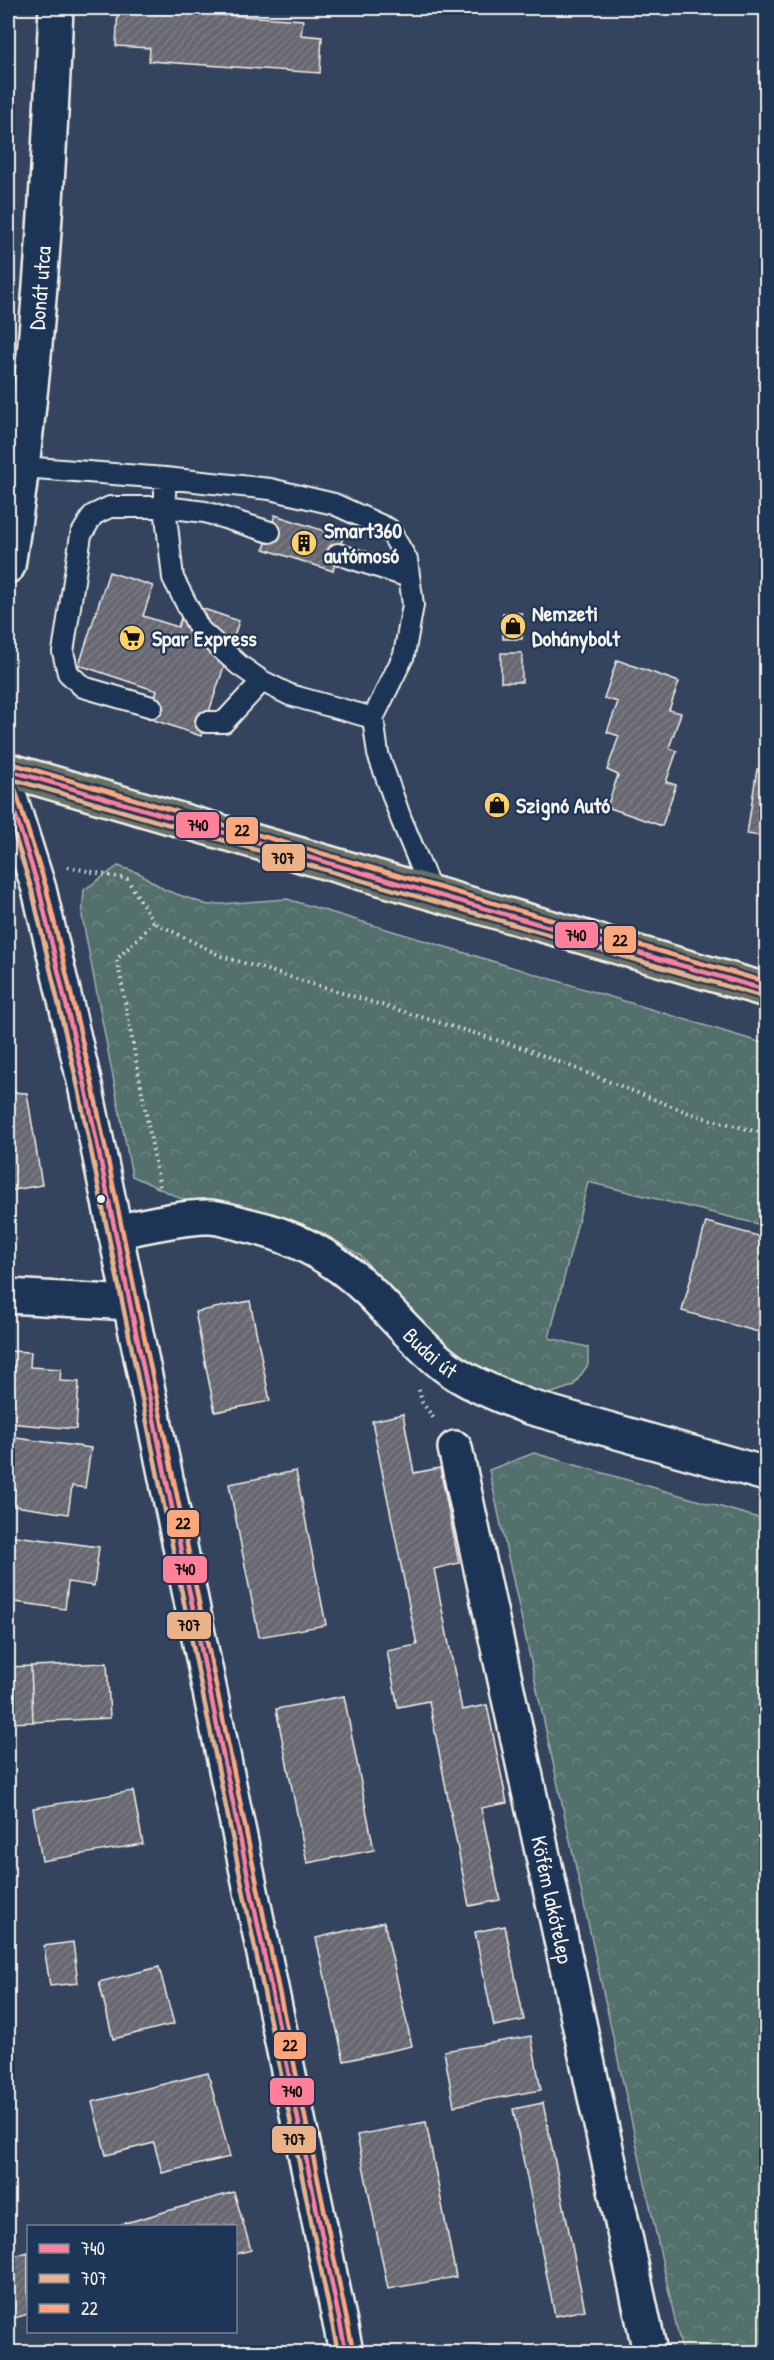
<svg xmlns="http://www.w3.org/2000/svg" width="774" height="2360" font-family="'Patrick Hand',sans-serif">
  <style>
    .park { fill: url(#park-crowns); stroke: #a3b0aa; stroke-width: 1.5 }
    .building { fill: url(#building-hatch); stroke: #f4f1e8; stroke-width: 1.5 }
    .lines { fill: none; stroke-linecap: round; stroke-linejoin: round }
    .lane-casing { stroke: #f4f1e8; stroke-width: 24 }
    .street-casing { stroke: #f4f1e8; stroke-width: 38 }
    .secondary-casing { stroke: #f4f1e8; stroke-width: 38 }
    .primary-casing { stroke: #f4f1e8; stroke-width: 38 }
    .path { stroke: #f4f1e8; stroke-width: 4; stroke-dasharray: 1.5 4.5; stroke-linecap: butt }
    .lane { stroke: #1d3557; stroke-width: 20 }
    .street { stroke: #1d3557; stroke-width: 33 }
    .secondary { stroke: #1d3557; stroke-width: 33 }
    .primary { stroke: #6b7165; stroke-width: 33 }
    .bus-1-casing { stroke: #1d3557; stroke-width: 9 }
    .bus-2-casing { stroke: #1d3557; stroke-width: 9 }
    .bus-3-casing { stroke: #1d3557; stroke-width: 9 }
    .bus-1 { stroke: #ff8098; stroke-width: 4.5 }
    .bus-2 { stroke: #ebb288; stroke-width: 4.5 }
    .bus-3 { stroke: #fea67b; stroke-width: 4.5 }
    .bus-dot { fill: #f4f1e8; stroke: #1d3557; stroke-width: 2 }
    .labels { text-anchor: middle; stroke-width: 4.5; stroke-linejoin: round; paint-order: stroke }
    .street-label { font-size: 22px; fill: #f4f1e8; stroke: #1d3557 }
    .poi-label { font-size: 22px; font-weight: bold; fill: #f4f1e8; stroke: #1d3557; text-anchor: start }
    .line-badge { stroke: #1d3557; stroke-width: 2 }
    .pale-badge-label { font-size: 16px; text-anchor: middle; font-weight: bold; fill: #111 }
  </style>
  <defs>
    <pattern id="park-crowns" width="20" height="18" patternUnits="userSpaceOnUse" patternTransform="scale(1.5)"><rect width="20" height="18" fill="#526f6d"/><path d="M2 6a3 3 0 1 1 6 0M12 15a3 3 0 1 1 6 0" fill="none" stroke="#6c8482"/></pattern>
    <pattern id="building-hatch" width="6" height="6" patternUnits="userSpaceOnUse" patternTransform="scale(1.5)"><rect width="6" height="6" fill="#686772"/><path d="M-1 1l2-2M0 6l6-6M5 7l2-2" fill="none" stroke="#7e7d86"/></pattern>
  </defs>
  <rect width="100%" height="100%" fill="#34445f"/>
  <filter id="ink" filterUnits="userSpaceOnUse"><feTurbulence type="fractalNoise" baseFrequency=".0167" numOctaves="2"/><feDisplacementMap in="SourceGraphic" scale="12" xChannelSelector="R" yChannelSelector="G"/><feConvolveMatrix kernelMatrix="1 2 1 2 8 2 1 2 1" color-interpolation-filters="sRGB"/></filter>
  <g filter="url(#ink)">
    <path class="park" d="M118 866 139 873 165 890 208 905 287 899 766 1044V1226L588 1182 549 1338 588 1347V1365L573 1386 549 1394 514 1387 477 1374 420 1322 360 1255 321 1232 195 1205 132 1176 82 916 84 890Z
      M534 1453 766 1520V2352H682L489 1470Z"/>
    <path class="building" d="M118 8 303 20 301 35 322 37 320 73 149 61 150 48 116 46Z
      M275 515 343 537 333 571 264 549Z
      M109 572 153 586 143 616 178 627 186 603 239 621 201 736 148 718 157 691 79 665Z
      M503 613H522V639H503Z
      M501 653H522V682H501Z
      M617 660 679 682 669 710 681 713 669 748 677 751 666 782 676 785 662 826 607 807 618 775 607 770 619 736 607 732 618 702 604 698Z
      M757 769 766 771V837L747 834Z
      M8 1092 27 1093 42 1185 8 1191Z
      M706 1222 766 1238V1334L682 1311Z
      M250 1301 270 1401 215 1412 195 1312Z
      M8 1351 31 1352 30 1367 61 1369 60 1381 79 1382 76 1429 8 1423Z
      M403 1414 414 1473 440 1468 459 1563 434 1569 462 1710 487 1705 507 1803 481 1808 500 1900 469 1906 429 1701 398 1707 387 1651 417 1645 372 1421Z
      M8 1437 91 1448 85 1488 72 1486 68 1514 8 1505Z
      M296 1471 326 1625 259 1637 229 1484Z
      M8 1535 99 1547 94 1586 68 1582 65 1609 8 1601Z
      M107 1663 110 1718 33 1722 31 1666Z
      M31 1666 33 1722 8 1723V1667Z
      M344 1696 374 1850 307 1863 276 1709Z
      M133 1791 143 1844 42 1861 33 1808Z
      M384 1922 412 2046 344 2061 316 1938Z
      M505 1926 524 2020 494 2026 475 1932Z
      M73 1942 78 1983 50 1986 44 1946Z
      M159 1967 174 2024 113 2039 99 1982Z
      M531 2036 541 2090 454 2106 444 2051Z
      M208 2073 230 2157 162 2173 154 2143 106 2155 92 2102Z
      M543 2103 585 2310 555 2316 513 2109Z
      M426 2122 456 2277 388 2289 357 2135Z
      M234 2192 251 2250 236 2254V2226H115Z
      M28 2252V2314L8 2320V2258Z
      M264 2345 266 2352H228Z
      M490 2346 491 2352H459Z"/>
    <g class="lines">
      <defs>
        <path id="lane" d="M23 467 165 478 270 489 334 504 389 529 407 560 413 605 404 655 373 718 378 754 401 819 432 893
          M165 478V507L173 578 200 630 239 665 262 681 290 695 373 718
          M338 554 409 577
          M152 707 83 687 68 673 63 652 81 535 93 515 110 507H165L205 512 270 532
          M206 722H224L262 681"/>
        <g id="street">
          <path id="s1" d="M8 566C37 381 48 194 56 8"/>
          <path id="s2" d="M115 1232C145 1226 175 1218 206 1217 218 1216 233 1222 246 1225 293 1235 335 1258 369 1291 394 1316 416 1343 444 1365 467 1383 499 1395 526 1406L766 1474"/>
          <path d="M8 1296 130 1303"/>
          <path id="s3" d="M455 1448 650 2352"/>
        </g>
        <path id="secondary" d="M8 791 39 889 85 1085 346 2352"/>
        <path id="primary" d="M8 770 766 990"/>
      </defs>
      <use href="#lane" class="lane-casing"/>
      <use href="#street" class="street-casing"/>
      <use href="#secondary" class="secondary-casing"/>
      <use href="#primary" class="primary-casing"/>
      <path class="path" d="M68 867 127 879 154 922 221 956 526 1049 694 1115 766 1134
        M154 922 117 959 160 1188
        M419 1390 422 1402 435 1420"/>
      <use href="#lane" class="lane"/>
      <use href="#street" class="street"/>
      <use href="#secondary" class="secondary"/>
      <use href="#primary" class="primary"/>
      <defs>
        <path id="bus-1" d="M8 770 766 990
          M8 791 39 889 85 1085 346 2352"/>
        <path id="bus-2" d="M8 778 764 997
          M8 814 32 891 78 1087 338 2352"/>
        <path id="bus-3" d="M10 763 766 982
          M15 789 46 887 92 1083 353 2350"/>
      </defs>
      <use href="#bus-1" class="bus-1-casing"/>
      <use href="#bus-2" class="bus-2-casing"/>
      <use href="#bus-3" class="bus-3-casing"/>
      <use href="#bus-1" class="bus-1"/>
      <use href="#bus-2" class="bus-2"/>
      <use href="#bus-3" class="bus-3"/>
    </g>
  </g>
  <defs>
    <symbol id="building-disc" viewBox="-11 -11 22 22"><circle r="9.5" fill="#ffd166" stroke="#1d3557"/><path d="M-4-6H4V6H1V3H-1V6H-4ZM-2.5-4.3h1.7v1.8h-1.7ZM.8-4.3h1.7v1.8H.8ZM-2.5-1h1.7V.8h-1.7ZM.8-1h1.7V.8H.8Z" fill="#111"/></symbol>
    <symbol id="shop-disc" viewBox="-11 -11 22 22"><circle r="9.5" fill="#ffd166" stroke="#1d3557"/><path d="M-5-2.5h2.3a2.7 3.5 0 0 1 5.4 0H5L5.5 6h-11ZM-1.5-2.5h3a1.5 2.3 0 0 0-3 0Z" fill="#111"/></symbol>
    <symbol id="supermarket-disc" viewBox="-11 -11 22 22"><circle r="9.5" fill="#ffd166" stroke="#1d3557"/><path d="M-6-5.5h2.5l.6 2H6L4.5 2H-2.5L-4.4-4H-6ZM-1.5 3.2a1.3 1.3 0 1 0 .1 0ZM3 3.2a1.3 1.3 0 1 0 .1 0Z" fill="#111"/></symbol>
  </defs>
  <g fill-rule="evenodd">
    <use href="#building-disc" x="289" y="528" width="30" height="30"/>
    <use href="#shop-disc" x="498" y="611" width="30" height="30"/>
    <use href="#supermarket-disc" x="117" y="623" width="30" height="30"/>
    <use href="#shop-disc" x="482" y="790" width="30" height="30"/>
  </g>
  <circle class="bus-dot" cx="101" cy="1199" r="5"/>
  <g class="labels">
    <g class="street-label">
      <text dy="8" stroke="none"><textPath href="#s1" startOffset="280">Donát utca</textPath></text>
      <text dy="8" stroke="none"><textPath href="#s2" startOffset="362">Budai út</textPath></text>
      <text dy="8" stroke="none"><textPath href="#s3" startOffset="462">Köfém lakótelep</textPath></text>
    </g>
    <g class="poi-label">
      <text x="324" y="538">Smart360<tspan x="324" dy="25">autómosó</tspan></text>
      <text x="532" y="621">Nemzeti<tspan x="532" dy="25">Dohánybolt</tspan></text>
      <text x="152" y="646">Spar Express</text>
      <text x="516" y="813">Szignó Autó</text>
    </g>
  </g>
  <g class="line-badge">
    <rect x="175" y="811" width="45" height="28" rx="6" fill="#ff8098"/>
    <rect x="225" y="816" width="34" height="29" rx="6" fill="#fea67b"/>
    <rect x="261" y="843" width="45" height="29" rx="6" fill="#ebb288"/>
    <rect x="554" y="921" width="45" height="28" rx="6" fill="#ff8098"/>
    <rect x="603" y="925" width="34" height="29" rx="6" fill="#fea67b"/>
    <rect x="166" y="1509" width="34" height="29" rx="6" fill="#fea67b"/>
    <rect x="162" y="1555" width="46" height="29" rx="6" fill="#ff8098"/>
    <rect x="166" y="1611" width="46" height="29" rx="6" fill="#ebb288"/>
    <rect x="273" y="2031" width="34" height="29" rx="6" fill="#fea67b"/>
    <rect x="269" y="2077" width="46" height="29" rx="6" fill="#ff8098"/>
    <rect x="271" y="2125" width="46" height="29" rx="6" fill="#ebb288"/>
  </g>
  <g class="pale-badge-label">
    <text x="198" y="831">740</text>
    <text x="242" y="836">22</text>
    <text x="283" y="864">707</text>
    <text x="576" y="941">740</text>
    <text x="620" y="946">22</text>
    <text x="183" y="1529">22</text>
    <text x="185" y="1575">740</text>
    <text x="189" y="1631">707</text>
    <text x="290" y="2051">22</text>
    <text x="292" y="2097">740</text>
    <text x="294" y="2145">707</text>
  </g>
  <rect width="774" height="2360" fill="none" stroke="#1d3557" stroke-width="30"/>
  <rect x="15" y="15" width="744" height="2330" fill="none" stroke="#f4f1e8" stroke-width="2" filter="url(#ink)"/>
  <rect x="27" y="2225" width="210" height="108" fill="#1d3557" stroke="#738091" stroke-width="1.5"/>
  <rect x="39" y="2244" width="30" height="9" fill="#ff8098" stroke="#738091" stroke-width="1.5"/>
  <text x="81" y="2255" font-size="18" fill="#f4f1e8">740</text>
  <rect x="39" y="2274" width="30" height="9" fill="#ebb288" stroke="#738091" stroke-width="1.5"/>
  <text x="81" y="2285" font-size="18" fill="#f4f1e8">707</text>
  <rect x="39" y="2304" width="30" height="9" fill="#fea67b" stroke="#738091" stroke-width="1.5"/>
  <text x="81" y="2315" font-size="18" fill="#f4f1e8">22</text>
</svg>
